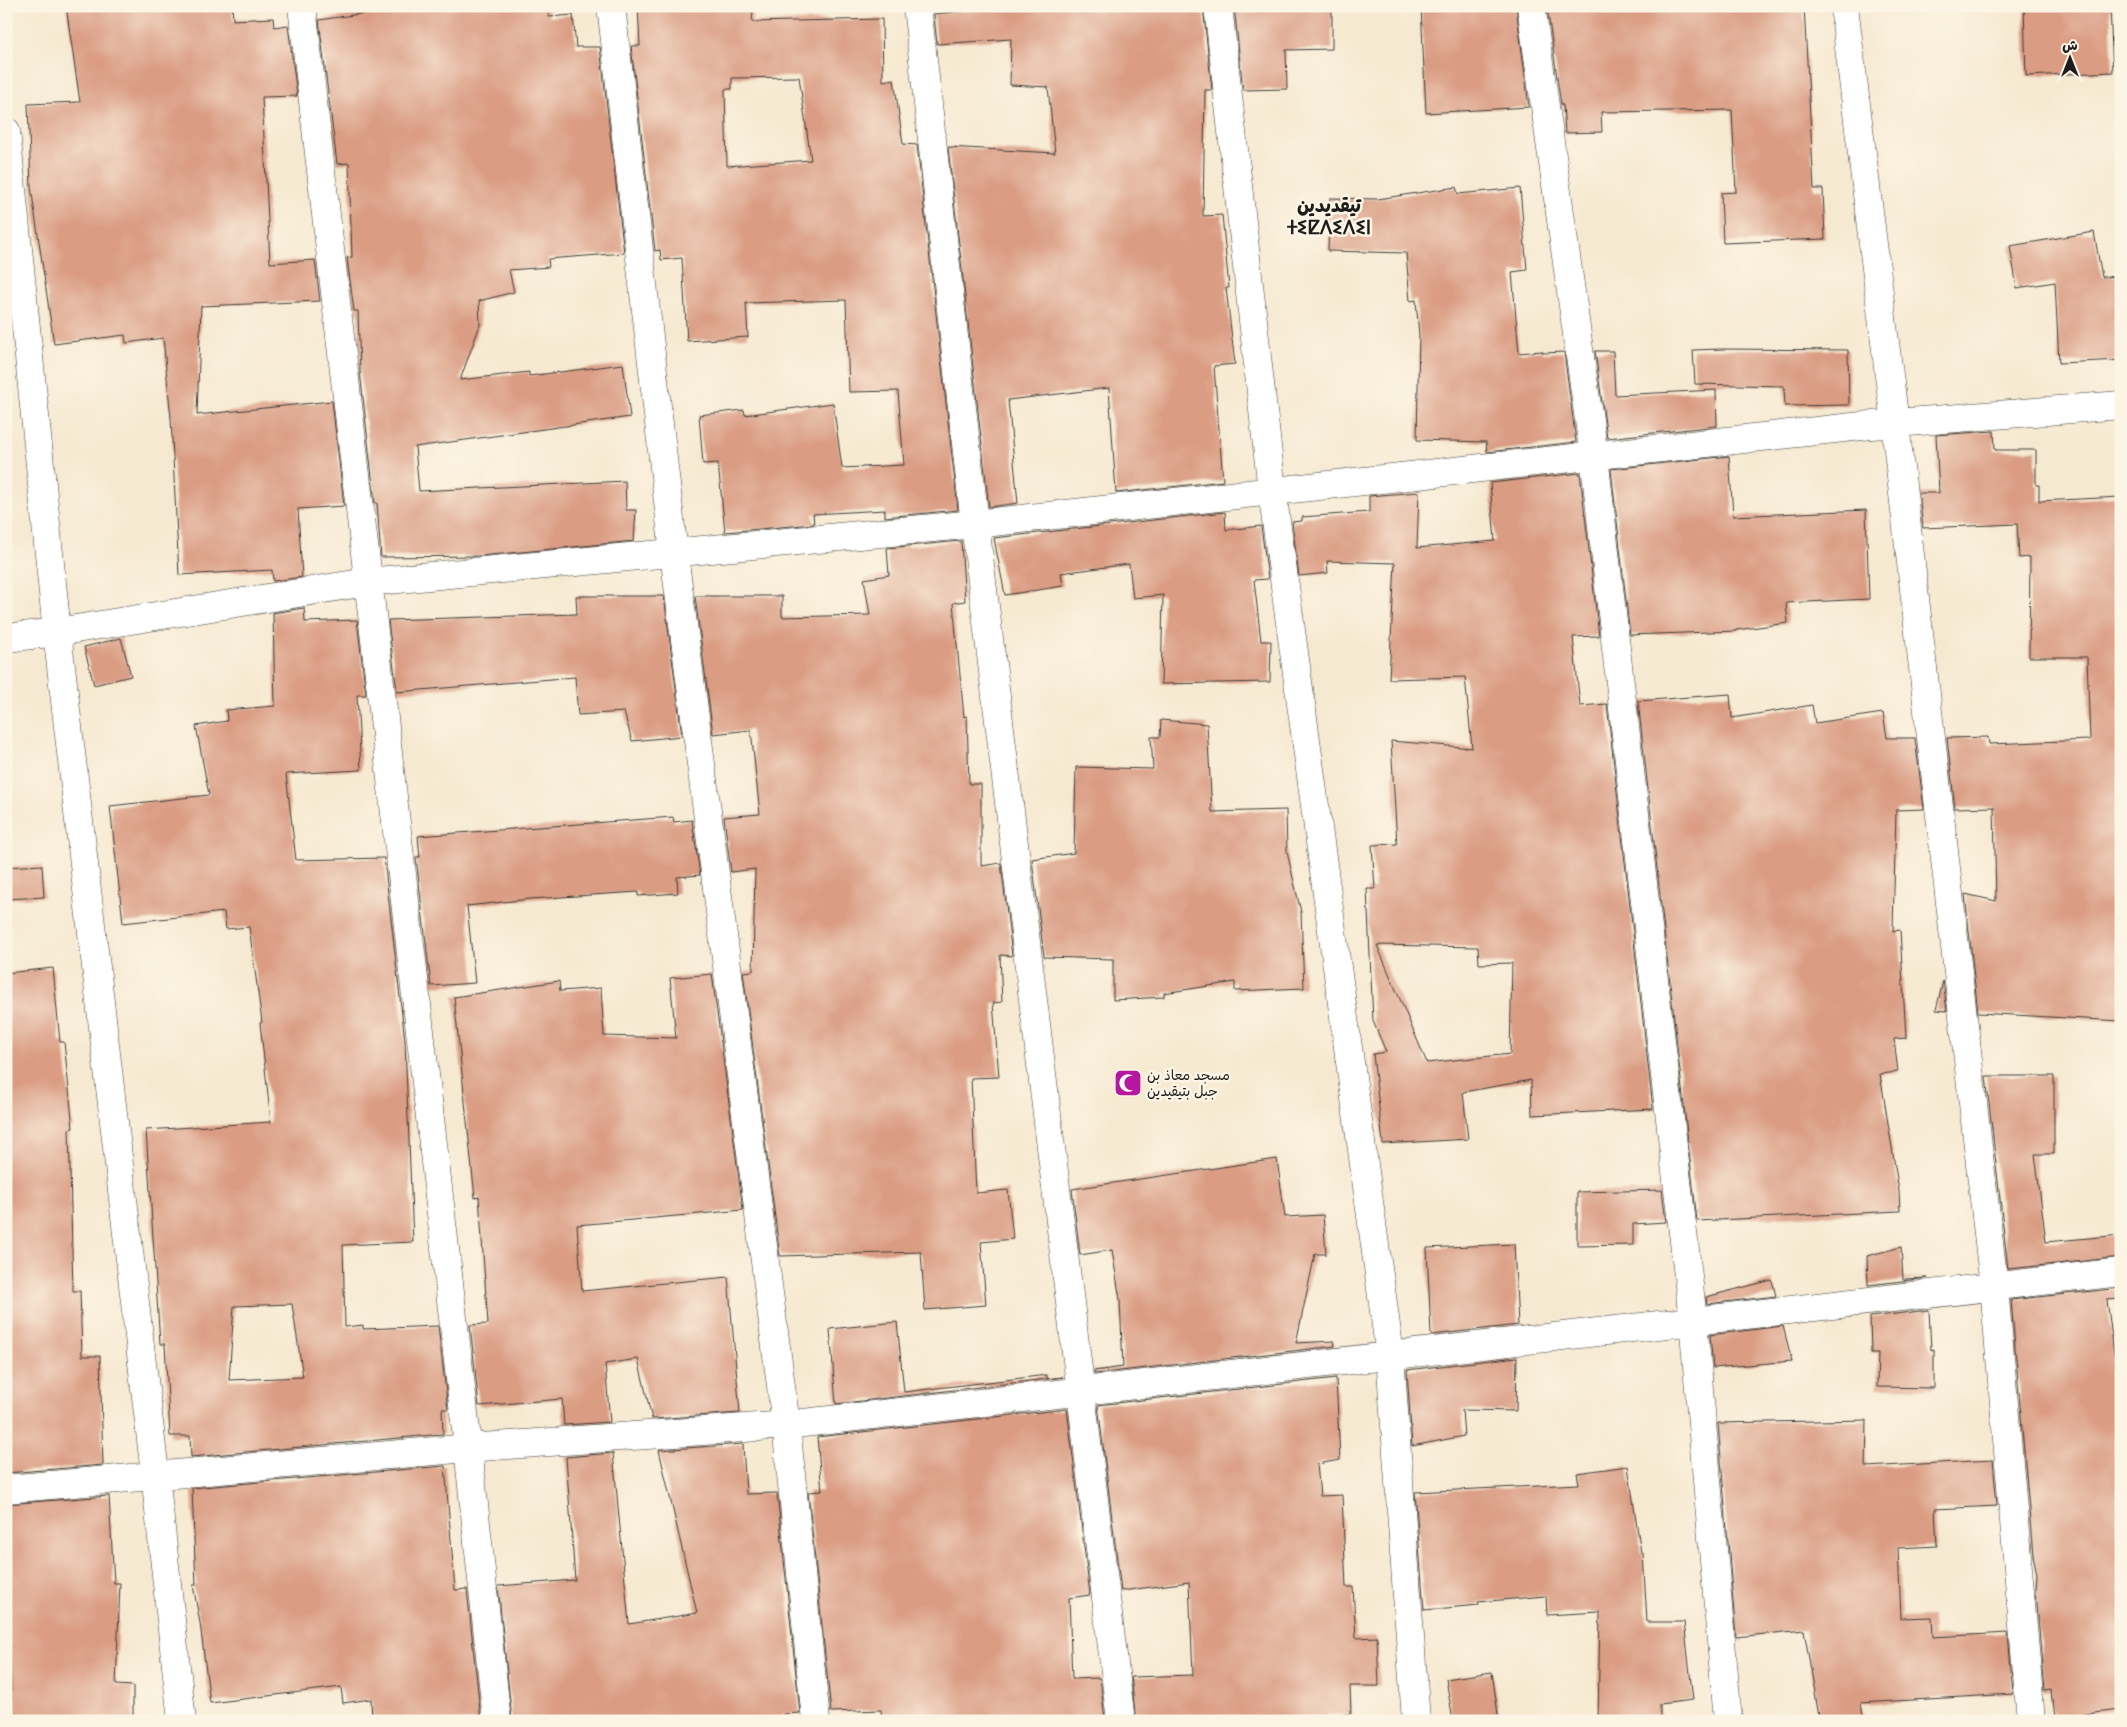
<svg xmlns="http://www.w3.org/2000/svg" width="2127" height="1727" font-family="Sriracha,'Playpen Sans Arabic','Noto Sans Tifinagh',sans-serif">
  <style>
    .building { fill: #da9c83; fill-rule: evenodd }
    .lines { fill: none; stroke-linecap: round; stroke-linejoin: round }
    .street-casing { stroke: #3d3b37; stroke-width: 29 }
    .secondary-casing { stroke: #3d3b37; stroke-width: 29 }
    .street { stroke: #fff; stroke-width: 28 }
    .secondary { stroke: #fff; stroke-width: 28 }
    .labels { text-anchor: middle; stroke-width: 5; stroke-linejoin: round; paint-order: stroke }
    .poi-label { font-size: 14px; fill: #1c1c1c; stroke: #fcf5e5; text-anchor: start }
    .district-label { font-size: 19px; font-weight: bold; fill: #1c1c1c; stroke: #fcf5e5 }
  </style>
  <rect width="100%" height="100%" fill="#fcf5e5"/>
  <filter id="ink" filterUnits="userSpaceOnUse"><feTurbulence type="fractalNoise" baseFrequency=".02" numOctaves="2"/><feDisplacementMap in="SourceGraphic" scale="10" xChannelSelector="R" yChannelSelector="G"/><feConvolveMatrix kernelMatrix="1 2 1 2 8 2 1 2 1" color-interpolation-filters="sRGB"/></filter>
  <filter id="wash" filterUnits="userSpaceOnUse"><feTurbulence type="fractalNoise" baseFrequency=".0096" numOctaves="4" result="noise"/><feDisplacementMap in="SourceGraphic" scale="20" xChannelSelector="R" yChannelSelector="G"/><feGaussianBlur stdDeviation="1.12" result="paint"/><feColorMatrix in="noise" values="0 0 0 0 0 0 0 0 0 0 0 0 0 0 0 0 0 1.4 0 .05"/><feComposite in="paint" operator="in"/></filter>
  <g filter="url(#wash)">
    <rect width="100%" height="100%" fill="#f6e9d1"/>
    <g id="blocks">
      <path class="building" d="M66 6H157L158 9 232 6 233 20 273 18 274 27 288 25 297 96 262 97 270 263 315 260 320 301 201 306 197 415 332 401 344 506 298 509 302 577 273 581 272 570 179 575 171 418 163 338 126 343 125 335 54 344 31 187 28 104 80 102Z
        M414 6H549V17L573 15 576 47H600L624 253 548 259 549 267 509 270 514 292 479 301 480 325 460 380 529 372V376L623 364 630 417 415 447 419 491 625 481 626 510H636L634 541 480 556 381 557 377 503H375L360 371 358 311H354L347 258 352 257 349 163 337 164 319 20Z
        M638 6H722V10L753 11 752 22 882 19 883 81 894 79 903 144 917 145 958 510 885 517V510L813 514 814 524 725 532 718 463 703 464 699 415 744 410 745 415 833 403 842 468 904 465 898 391 849 392 846 300 746 303 748 337 687 341 682 258 661 260 660 250 655 251 631 46H640ZM799 77 811 160 727 166 725 89H732V78Z
        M1012 6H1203L1212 90H1205L1203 216 1222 215 1229 288H1226L1235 364 1214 366 1223 481 1116 493 1109 388 1008 400 1018 503 989 507 948 147 1055 153 1048 87 1010 85 1011 39 937 44 934 14Z
        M1234 6H1332V49L1286 50 1287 89 1243 90Z
        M1421 6H1516L1529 107 1426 113Z
        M1547 6H1804L1814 189H1823L1825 239 1723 243 1721 193 1736 192 1732 110 1601 112 1602 132 1565 133 1563 105H1561Z
        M2024 6H2110L2113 72 2026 76Z
        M1456 187 1458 194 1520 188 1527 270 1512 272 1519 353 1542 351 1543 353 1564 352 1576 442 1487 452 1486 442 1417 440 1419 335 1416 300 1410 301 1406 253 1328 251 1330 198 1378 199Z
        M2094 232 2102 277 2121 276V360L2059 363 2055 282 2017 288 2010 246Z
        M1722 349 1848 350 1849 405 1785 406 1784 386 1695 384 1693 350Z
        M1595 351H1613L1615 395 1716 390 1717 426 1607 438Z
        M1994 431 1995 450H2036V485H2039V501L2121 497V1021L1978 1013 1965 894 1996 901 1994 807 1955 808 1947 738 1988 737 1989 744 2090 740 2087 657H2029L2030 557 2019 558 2017 524 1923 528 1919 493H1939L1936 435Z
        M1729 456 1733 516 1866 510 1869 599 1786 603 1788 623 1736 630V631L1630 635 1611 469Z
        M1580 473 1599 636 1573 637 1580 706 1607 704 1653 1109 1532 1115 1531 1080 1463 1092 1468 1139 1383 1144 1373 1054 1386 1052 1373 1021 1367 889H1375L1372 845 1397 844 1391 741 1472 748 1465 677 1389 679 1395 563 1327 561 1328 573 1299 576 1292 522 1302 521V517L1369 512V496L1419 492 1417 548 1495 541 1490 483ZM1377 945 1478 947 1479 964 1512 963 1510 1054 1427 1063Z
        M1225 512 1226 530 1261 526 1268 579 1254 580 1261 641H1271L1270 682 1161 684 1163 595 1133 598 1129 564 1061 573 1063 586 1005 595 994 538Z
        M961 541 965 601 953 603 964 717 967 716 969 784H981V866L1001 863 1012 956 1000 955 1002 1002 993 1003 999 1077 971 1078 976 1193 1008 1190 1013 1239 981 1242 986 1305 925 1310 921 1252 780 1256 743 972 753 971 755 869 731 872 724 817 760 814 751 730 713 734 695 596H782V617L870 615 864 579 889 575 887 548Z
        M576 596H664L682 736 632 741 624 712 578 715 575 677 397 692 388 620 577 614Z
        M304 608 305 622 357 620 366 695H357L361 770 286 774 296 860 384 858 405 1041 413 1242 343 1245 345 1327 363 1325V1329L438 1326 448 1409H442L443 1434 191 1457 190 1436H170L165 1344H160L146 1130 271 1122 260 1023 262 1022 249 927 226 929 224 912 123 923 110 806 209 795 196 726 227 721 226 710 275 706 273 613ZM292 1304 303 1377 229 1380 234 1306Z
        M121 638 131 676 94 685 84 647Z
        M1730 694 1732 718 1812 705 1815 723 1883 713 1887 738H1915L1924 809 1896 810 1893 931 1900 930 1906 1038 1894 1039 1898 1072 1880 1074 1899 1191 1900 1211 1697 1221 1638 701Z
        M1161 720 1207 724 1212 812 1286 810 1287 852 1301 912 1304 988 1235 991V982L1164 993V997L1113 1000V959L1044 957 1032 859 1074 853 1076 767 1153 769 1151 737H1160Z
        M673 817 674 822 692 820 700 875 677 877 678 893 638 896V892L530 899 467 906 475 983 431 986 416 857H420L418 836Z
        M42 865 44 897 6 899V867Z
        M53 968 60 1042H64L73 1128 69 1129 73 1291H80L82 1356H100L103 1465 6 1473V973Z
        M712 974 743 1210 577 1225 582 1291 728 1277 740 1413 652 1419 638 1359 605 1364 610 1422 564 1425 562 1399 479 1406 470 1325 488 1324 479 1197 475 1198 454 997 559 981 560 991 601 988 604 1036 676 1038 670 978Z
        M1943 981 1947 1011 1936 1010Z
        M1986 1076H2054V1154H2035L2046 1242 2121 1235V1257L2008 1269Z
        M1277 1159 1285 1217 1323 1215 1326 1254H1315L1296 1343 1334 1341 1335 1346 1094 1374V1371L1123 1367 1120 1300 1112 1250 1080 1255 1072 1189Z
        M1662 1190 1666 1222 1633 1224V1245L1577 1246V1192Z
        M1514 1244 1518 1325 1431 1335 1427 1248Z
        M1901 1247 1903 1279 1928 1278 1868 1285 1867 1256Z
        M1772 1280 1776 1296 1707 1304 1706 1297Z
        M2121 1288V1299L2107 1300 2121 1406V1709L2054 1717 2051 1691 2044 1692 2036 1590 2037 1574 2033 1555 2011 1300Z
        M1929 1310 1931 1350 1934 1349V1388L1877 1387 1878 1353H1871L1870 1317Z
        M897 1322 904 1392 1047 1375V1379L1063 1377 836 1404 830 1329Z
        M1783 1326 1792 1361 1713 1368 1710 1335Z
        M1517 1357 1516 1411 1462 1410 1464 1436 1412 1446 1407 1370Z
        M1336 1378 1340 1460 1317 1464 1320 1496 1342 1495 1346 1587H1353L1356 1638 1377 1637 1379 1686H1350L1351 1714 1210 1721H1136L1131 1677 1193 1675 1189 1582 1121 1591 1098 1405Z
        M1067 1409 1090 1595 1069 1598 1072 1679 1100 1678 1105 1721H882L881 1710 831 1712 808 1492 822 1491 817 1437Z
        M1867 1420 1866 1467 1993 1460 1997 1506 1935 1509 1937 1546 1898 1548 1901 1618 1932 1617 1933 1637 2008 1633 2013 1694 1861 1703 1864 1721H1820L1804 1630 1736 1637 1718 1423Z
        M743 1444 746 1494 777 1493 800 1713 783 1714V1721H512L498 1586 575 1580 566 1457 613 1453 629 1624 697 1613 659 1450Z
        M445 1466 455 1590 467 1589 481 1721H372L371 1699 343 1703 341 1687 210 1703 200 1623 193 1585H196L192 1488Z
        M1628 1466 1641 1553H1643L1647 1622H1684L1693 1700 1660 1704V1721H1598L1600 1612 1547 1615 1546 1596 1478 1602 1479 1605 1424 1610 1415 1492 1579 1484 1577 1473Z
        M109 1496 114 1583H120L116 1685 133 1686V1721H12L10 1654H6V1504Z
        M1492 1672 1499 1721H1453L1446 1679Z"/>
    </g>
  </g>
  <g filter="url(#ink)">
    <use href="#blocks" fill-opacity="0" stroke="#3d3b37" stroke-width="1"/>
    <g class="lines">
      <defs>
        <path id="street" d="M302 6 468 1448 497 1721
          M611 6 674 554 786 1425 816 1721
          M1218 6 1272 491 1390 1355 1416 1721
          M1531 6 1594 456 1693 1320 1728 1721
          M1844 6 1895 424 1994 1286 2031 1721
          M6 131 57 632 155 1474 182 1721
          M6 638 57 632 367 582 975 524 1871 425 2121 405
          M6 1489 468 1448 786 1425 2121 1272"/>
        <path id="secondary" d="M917 6 975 524 1121 1721"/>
      </defs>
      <use href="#street" class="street-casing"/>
      <use href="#secondary" class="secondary-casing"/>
      <use href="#street" class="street"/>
      <use href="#secondary" class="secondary"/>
    </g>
  </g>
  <defs>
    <symbol id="mosque-square" viewBox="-11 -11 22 22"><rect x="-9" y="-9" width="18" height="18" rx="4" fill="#b5179e" stroke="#fcf5e5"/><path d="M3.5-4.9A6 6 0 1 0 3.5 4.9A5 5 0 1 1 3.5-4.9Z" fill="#fff"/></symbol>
  </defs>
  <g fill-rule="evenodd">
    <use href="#mosque-square" x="1112" y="1067" width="32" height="32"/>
  </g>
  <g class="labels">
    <g class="poi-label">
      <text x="1147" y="1080">مسجد معاذ بن<tspan x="1147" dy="16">جبل بتيقيدين</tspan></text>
    </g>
    <g class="district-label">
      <text x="1329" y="212">تيقديدين<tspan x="1329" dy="22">ⵜⵉⵇⴷⵉⴷⵉⵏ</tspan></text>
    </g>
  </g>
  <rect width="2127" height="1727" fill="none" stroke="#fcf5e5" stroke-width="25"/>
  <g transform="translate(2070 58)" stroke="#fcf5e5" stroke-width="4" paint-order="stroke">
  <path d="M0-4L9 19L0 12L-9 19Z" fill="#1c1c1c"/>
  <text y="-8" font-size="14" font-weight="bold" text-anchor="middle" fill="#1c1c1c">ش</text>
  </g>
</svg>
